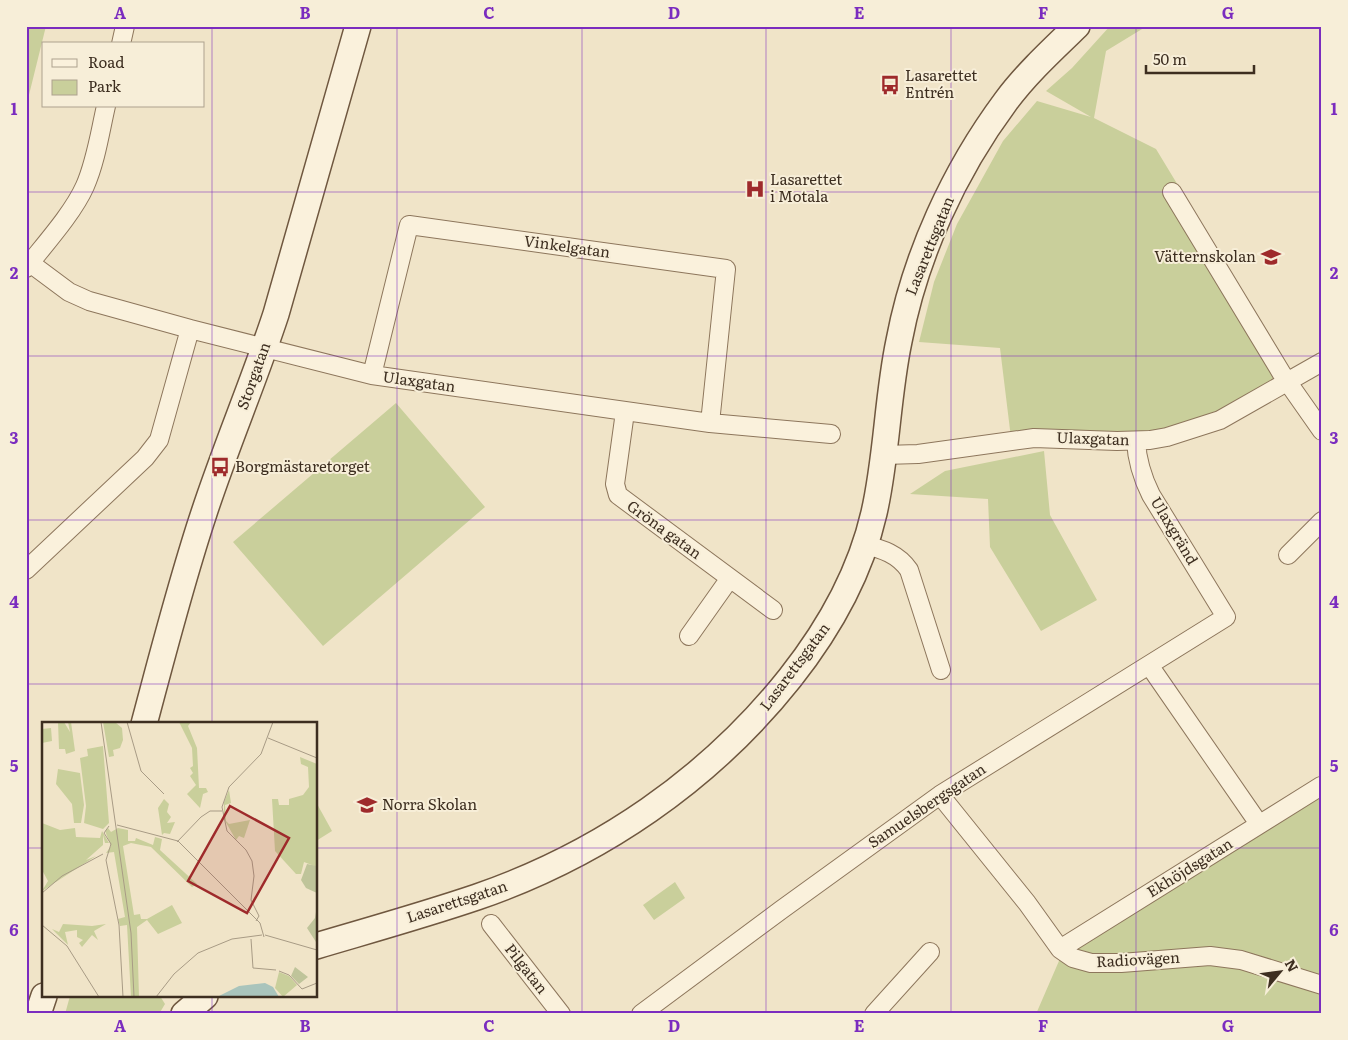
<svg xmlns="http://www.w3.org/2000/svg" width="1348" height="1040" font-family="Literata,serif">
  <style>
    .green { fill: #c9cf9b }
    .lines { fill: none; stroke-linecap: round; stroke-linejoin: round }
    .street-casing { stroke: #8d765c; stroke-width: 20 }
    .secondary-casing { stroke: #6f573f; stroke-width: 28 }
    .street { stroke: #faf1dc; stroke-width: 18 }
    .secondary { stroke: #faf1dc; stroke-width: 25 }
    .grid { fill: none; stroke: #7b2cbf; stroke-width: 1; stroke-opacity: 0.55 }
    .labels { text-anchor: middle; stroke-width: 4; stroke-linejoin: round; paint-order: stroke }
    .poi-label { font-size: 15px; fill: #3d2e20; stroke: #f7eed8; text-anchor: start }
    .street-label { font-size: 15px; fill: #3d2e20; stroke: #f7eed8 }
    .inset-road { fill: none; stroke: #a89b85; stroke-width: 1 }
    .view { fill: #9e2a2b; fill-opacity: 0.15; stroke: #9e2a2b; stroke-width: 2.5 }
    .inset-edge { fill: none; stroke: #3d2e20; stroke-width: 2.5 }
    .neatline { fill: none; stroke: #7b2cbf; stroke-width: 2 }
    .grid-label { font-size: 16px; text-anchor: middle; font-weight: bold; fill: #7b2cbf }
  </style>
  <rect width="100%" height="100%" fill="#f0e4c8"/>
  <path class="green" d="M26 26H46L26 107Z
    M1110 26H1147L1106 51 1094 118 1156 149 1296 380 1239 417 1133 445 1011 438 1000 348 919 342 934 282 957 224 1003 141 1037 101 1091 117 1046 91 1072 68Z
    M396 403 485 507 323 646 233 542Z
    M1044 451 1050 515 1097 600 1041 631 990 547 988 499 910 494 945 471Z
    M1322 787V1014H1036L1062 954Z
    M316 802 332 831 316 841Z
    M675 882 685 898 654 920 643 905Z
    M70 996H160L165 1004 159 1014H65Z"/>
  <g class="lines">
    <defs>
      <path id="street" d="M121 44 125 26
        M1172 192 1282 374 1322 431
        M26 260 69 292 89 301 190 329 372 375 710 423 831 434
        M26 268C45 244 73 213 85 186 96 161 100 132 106 106
        M372 375 409 225 726 269 710 423
        M625 412 615 484 618 495 773 610
        M884 455 918 454 1034 438 1117 441 1150 440 1167 437 1220 420 1322 362
        M865 545C882 549 898 554 909 570L941 670
        M1288 555 1322 521
        M26 570 145 458 159 440 190 329
        M689 636 730 578
        M1149 665 1259 824
        M940 795 1027 903 1060 949 1073 958 1091 963H1121L1210 956 1241 960 1322 985
        M491 924 561 1014
        M1060 949 1321 786
        M641 1014 781 910 940 795 1226 617 1151 495C1142 477 1137 461 1136 441
        M874 1014 930 952"/>
      <path id="secondary" d="M144 724C163 653 181 582 204 513 226 446 254 381 276 314L358 26
        M316 946C370 930 424 915 477 897 599 855 709 780 790 678 828 630 860 574 874 513 887 457 887 398 899 341 915 256 954 171 1006 101 1026 74 1052 50 1077 26
        M38 1014 44 996
        M184 1014 205 996"/>
    </defs>
    <use href="#street" class="street-casing"/>
    <use href="#secondary" class="secondary-casing"/>
    <use href="#street" class="street"/>
    <use href="#secondary" class="secondary"/>
  </g>
  <path class="grid" d="M212 26V724M397 26V1014M582 26V1014M766 26V1014M951 26V1014M1136 26V1014M26 192H1322M26 356H1322M26 520H1322M26 684H1322M26 848H44M316 848H1322M212 996V1014"/>
  <defs>
    <symbol id="bus-bare" viewBox="-9 -9 18 18"><path d="M-5-6H5V4H4V6H2V4H-2V6H-4V4H-5ZM-3.5-4V0h7V-4ZM-3.5 1.2v1.5H-2V1.2ZM2 1.2v1.5H3.5V1.2Z" fill="#9e2a2b" stroke="#f7eed8" stroke-width="2.5" paint-order="stroke"/></symbol>
    <symbol id="hospital-bare" viewBox="-9 -9 18 18"><path d="M-5-5h3v3.5h4V-5h3V5h-3V1.5h-4V5h-3Z" fill="#9e2a2b" stroke="#f7eed8" stroke-width="2.5" paint-order="stroke"/></symbol>
    <symbol id="school-bare" viewBox="-9 -9 18 18"><path d="M0-5L7-2L0 1L-7-2ZM-4 1L0 2.5L4 1V4Q0 6-4 4Z" fill="#9e2a2b" stroke="#f7eed8" stroke-width="2.5" paint-order="stroke"/></symbol>
  </defs>
  <g fill-rule="evenodd">
    <use href="#bus-bare" x="876" y="71" width="28" height="28"/>
    <use href="#hospital-bare" x="741" y="175" width="28" height="28"/>
    <use href="#school-bare" x="1257" y="243" width="28" height="28"/>
    <use href="#bus-bare" x="206" y="453" width="28" height="28"/>
    <use href="#school-bare" x="353" y="791" width="28" height="28"/>
  </g>
  <g class="labels">
    <g class="poi-label">
      <text x="905" y="81">Lasarettet<tspan x="905" dy="17">Entrén</tspan></text>
      <text x="770" y="185">Lasarettet<tspan x="770" dy="17">i Motala</tspan></text>
      <text x="1256" y="262" text-anchor="end">Vätternskolan</text>
      <text x="235" y="472">Borgmästaretorget</text>
      <text x="382" y="810">Norra Skolan</text>
    </g>
    <g class="street-label">
      <text transform="translate(930 246) rotate(-68)" y="5">Lasarettsgatan</text>
      <text transform="translate(567 247) rotate(8)" y="5">Vinkelgatan</text>
      <text transform="translate(254 376) rotate(-70)" y="5">Storgatan</text>
      <text transform="translate(419 382) rotate(8)" y="5">Ulaxgatan</text>
      <text transform="translate(1093 439) rotate(2)" y="5">Ulaxgatan</text>
      <text transform="translate(664 530) rotate(36)" y="5">Gröna gatan</text>
      <text transform="translate(1174 531) rotate(59)" y="5">Ulaxgränd</text>
      <text transform="translate(795 667) rotate(-53)" y="5">Lasarettsgatan</text>
      <text transform="translate(927 806) rotate(-34)" y="5">Samuelsbergsgatan</text>
      <text transform="translate(1190 868) rotate(-32)" y="5">Ekhöjdsgatan</text>
      <text transform="translate(457 902) rotate(-18)" y="5">Lasarettsgatan</text>
      <text transform="translate(1138 960) rotate(-3)" y="5">Radiovägen</text>
      <text transform="translate(526 969) rotate(52)" y="5">Pilgatan</text>
    </g>
  </g>
  <g transform="translate(42 722)">
    <rect width="275" height="275" fill="#f0e4c8"/>
    <path d="M16 0H22L28 10 26 0H29L33 29 24 32 23 27H17ZM61 0H73L80 6 81 18 78 26 71 28 72 34 67 35ZM137 0H149L146 4 155 26 157 66H164L166 70 161 72 158 86 145 72 154 63 148 54 151 51 148 46 151 44 150 26ZM9 6 10 19 0 21V7ZM61 24 67 101 61 107 42 101 44 84 38 36 46 34 45 27ZM258 35 275 42V145L262 140 259 152H254L233 129 230 77H236L237 83H247V77L261 73 267 65 266 45 259 42ZM16 47 38 51 42 83 39 101H32L30 82 14 62ZM187 68 189 81 183 83 184 99 187 102 208 98 202 116 197 114 194 118 182 97V80ZM122 77 127 82 125 90 129 95 125 101 133 100 128 112 122 111 120 113 116 86ZM0 101 18 108 33 106 34 115 58 116 60 109 67 121H63L61 113V123L44 138 54 134 0 169 6 159 0 148ZM66 106 69 110 76 106 86 108V119H93L94 116 111 123 113 115 120 117 118 128 155 162 150 165 109 125 89 121 81 124 92 193 98 192 99 197H105L130 183 140 201 116 212 105 198 95 205 97 275H89L85 203 78 204 76 197 83 195 72 130 64 131 69 124 63 109ZM21 202 50 204 64 202 52 209 56 218 50 213 40 225 37 221 41 218 35 215V208L23 210 26 223 10 207 17 210ZM237 250 247 254 255 263 241 275 233 266Z" fill="#c9cf9b"/>
    <path d="M265 142 275 144V171L264 166 259 158ZM275 184V219L274 220 265 206 273 196ZM253 245 266 255 257 262 249 254Z" fill="#bfc49a"/>
    <path d="M223 261 231 265 237 275H175L197 264Z" fill="#a9c4bc"/>
    <path class="inset-road" d="M59 0 89 211 92 275M85 0 99 49 122 72M226 16 275 36M75 103 136 119 218 201 222 215M67 104 62 111 69 122 64 138 77 203 81 275M135 120 159 95 168 89H180M0 171 20 154 61 132M214 199 217 194 209 178 212 154 210 139 204 128 185 109 180 85 187 65 219 32 231 0M0 203 25 224 57 275M223 213 275 228M209 217 211 246 234 248M237 249 247 253 260 267 275 261M114 275 132 252 156 231 190 217 220 213"/>
    <path class="view" d="M188 84 247 116 205 191 146 159Z"/>
    <rect width="275" height="275" class="inset-edge"/>
  </g>
  <rect width="1348" height="1040" fill="none" stroke="#f7eed8" stroke-width="55"/>
  <rect x="42" y="42" width="162" height="65" fill="#f7eed8" stroke="#ada18e"/>
  <rect x="52" y="59" width="25" height="8" fill="#faf1dc" stroke="#ada18e"/>
  <text x="88" y="68" font-size="15" fill="#3d2e20">Road</text>
  <rect x="52" y="80" width="25" height="15" fill="#c9cf9b" stroke="#ada18e"/>
  <text x="88" y="92" font-size="15" fill="#3d2e20">Park</text>
  <g transform="translate(1280 972) rotate(61)" stroke="#f7eed8" stroke-width="4" paint-order="stroke">
  <path d="M0-4L9 19L0 12L-9 19Z" fill="#3d2e20"/>
  <text y="-8" font-size="14" font-weight="bold" text-anchor="middle" fill="#3d2e20">N</text>
  </g>
  <path d="M1146 65v8h108v-8" fill="none" stroke="#3d2e20" stroke-width="2.5"/>
  <text x="1153" y="65" font-size="15" fill="#3d2e20" stroke="#f7eed8" stroke-width="4" paint-order="stroke">50 m</text>
  <rect x="28" y="28" width="1292" height="984" class="neatline"/>
  <g class="grid-label">
    <text x="120" y="19">A</text>
    <text x="305" y="19">B</text>
    <text x="489" y="19">C</text>
    <text x="674" y="19">D</text>
    <text x="859" y="19">E</text>
    <text x="1043" y="19">F</text>
    <text x="1228" y="19">G</text>
    <text x="14" y="115">1</text>
    <text x="1334" y="115">1</text>
    <text x="14" y="279">2</text>
    <text x="1334" y="279">2</text>
    <text x="14" y="444">3</text>
    <text x="1334" y="444">3</text>
    <text x="14" y="608">4</text>
    <text x="1334" y="608">4</text>
    <text x="14" y="772">5</text>
    <text x="1334" y="772">5</text>
    <text x="14" y="936">6</text>
    <text x="1334" y="936">6</text>
    <text x="120" y="1032">A</text>
    <text x="305" y="1032">B</text>
    <text x="489" y="1032">C</text>
    <text x="674" y="1032">D</text>
    <text x="859" y="1032">E</text>
    <text x="1043" y="1032">F</text>
    <text x="1228" y="1032">G</text>
  </g>
</svg>
